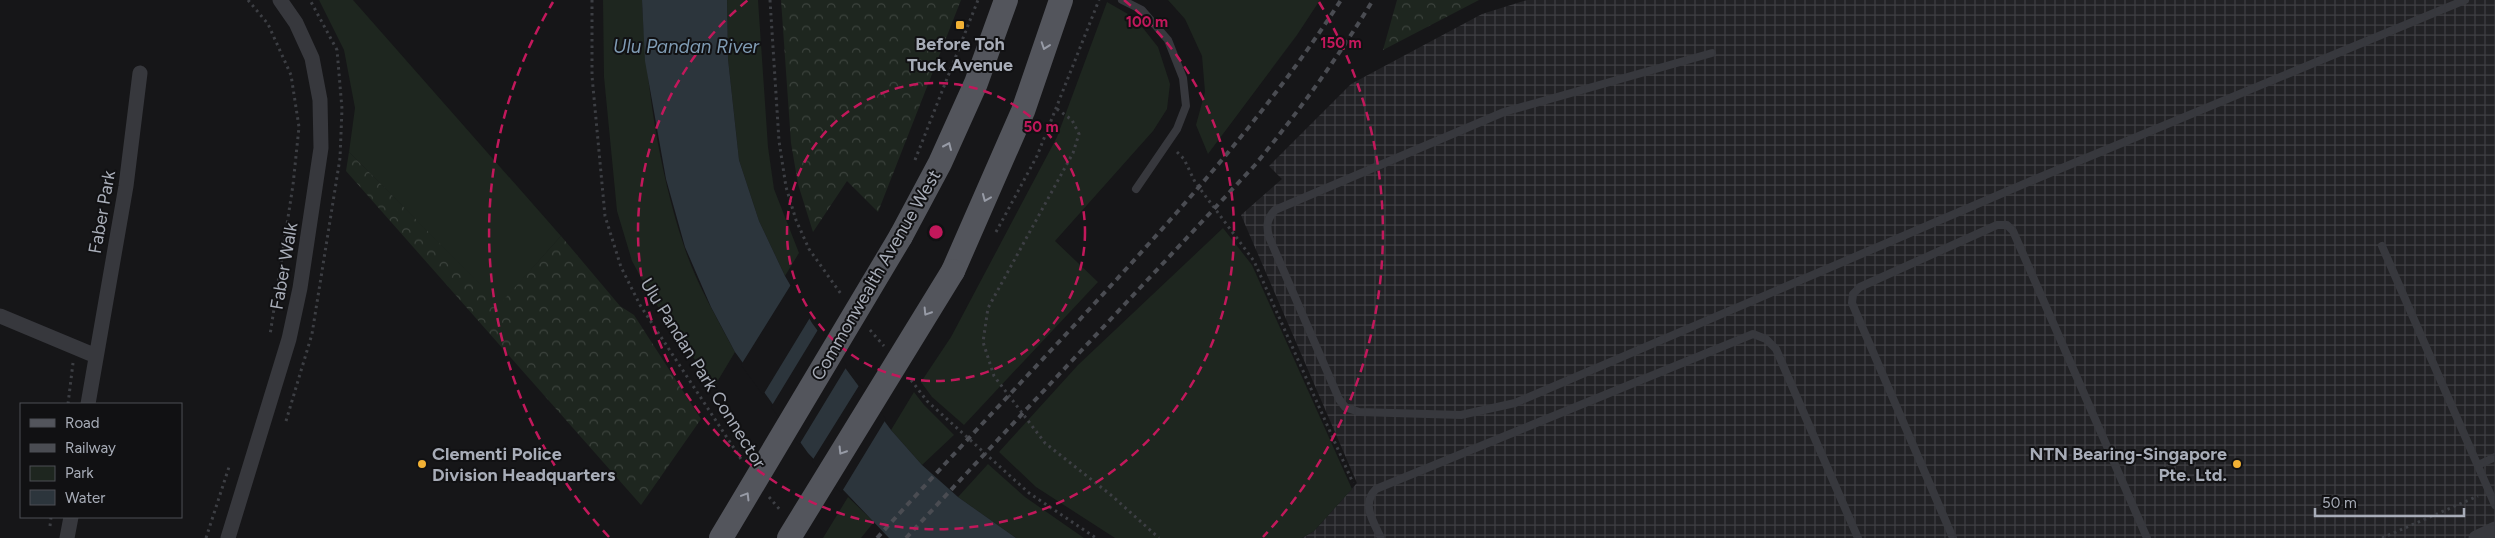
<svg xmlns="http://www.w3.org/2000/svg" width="2495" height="538" font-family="Figtree,sans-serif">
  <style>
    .industrial { fill: url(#industrial-grid) }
    .green { fill: #1e261f }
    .forest { fill: url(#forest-crowns) }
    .water { fill: #2c353c }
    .pier { fill: #161618 }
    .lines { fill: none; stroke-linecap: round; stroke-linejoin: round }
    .path { stroke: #3d3f44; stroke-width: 3; stroke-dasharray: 2.5 4; stroke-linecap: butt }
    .service { stroke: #37383d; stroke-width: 8 }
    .minor { stroke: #37383d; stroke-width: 15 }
    .primary { stroke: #53555c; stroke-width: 24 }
    .rail { stroke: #4a4c52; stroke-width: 4; stroke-dasharray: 6 5; stroke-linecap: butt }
    .primary-bridge { stroke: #53555c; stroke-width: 24 }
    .oneway { stroke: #979ba6 }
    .ring { fill: none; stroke: #c2185b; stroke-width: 2.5; stroke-dasharray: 9 6 }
    .poi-dot { fill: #f2b134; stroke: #111113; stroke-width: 2 }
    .labels { text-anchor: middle; stroke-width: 4; stroke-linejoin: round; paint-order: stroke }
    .poi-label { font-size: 18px; font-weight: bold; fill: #a8adb8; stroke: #111113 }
    .street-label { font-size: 18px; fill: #a8adb8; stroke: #111113 }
    .water-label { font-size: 19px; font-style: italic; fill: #7f9bb3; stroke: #111113 }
    .centre { fill: #c2185b; stroke: #111113; stroke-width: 2.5 }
    .ring-label { font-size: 15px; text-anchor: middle; font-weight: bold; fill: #c2185b; stroke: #111113; stroke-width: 4; stroke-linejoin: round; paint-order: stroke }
  </style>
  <defs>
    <pattern id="industrial-grid" width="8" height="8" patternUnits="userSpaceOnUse" patternTransform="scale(1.25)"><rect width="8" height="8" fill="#222225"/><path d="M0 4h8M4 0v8" fill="none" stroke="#3f3f43"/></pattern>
    <pattern id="forest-crowns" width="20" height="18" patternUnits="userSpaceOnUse" patternTransform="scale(1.25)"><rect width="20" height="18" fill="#1e261f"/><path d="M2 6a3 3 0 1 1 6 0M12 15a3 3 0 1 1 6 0" fill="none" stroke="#3c433d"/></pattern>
  </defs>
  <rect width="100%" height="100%" fill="#161618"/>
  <path class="industrial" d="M1527 0H2495V538H1302L1314 531 1357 483 1241 215 1282 179 1269 166 1351 84 1482 14Z"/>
  <path class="green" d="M319 0H353L561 236 500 305 349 152 355 108 344 50Z
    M603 0H642C646 83 658 167 684 246 696 283 717 318 735 352L714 387 652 298 632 261 617 211 604 77Z
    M727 0H758L768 147 774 189 799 253 785 276 759 221 739 160 728 59Z
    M1168 0H1320L1297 35 1208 154 1196 125 1205 92 1202 56 1185 19Z
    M1107 2 1135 18 1158 47 1170 84 1167 109 1153 131 1055 241 1098 282 964 425 932 397 921 382 951 337 1057 137Z
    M1223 228 1252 265 1352 489 1314 531 1302 538H1115L1036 487 999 452 1078 365Z
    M914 392 924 405 954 435 922 465 891 430Z
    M988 464 1025 497 1084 538H1016L958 497Z
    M848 497 874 522 861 538H823Z"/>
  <path class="forest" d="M781 0H961L878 212 847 181 813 232 798 184 791 143Z
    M1397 0H1479L1383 50Z
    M349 152 500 304 561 236 620 306 634 315 701 419 641 505 346 171Z"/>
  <path class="water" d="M642 0H727L728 59 739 160 759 221 785 276 812 323 891 430 922 465 958 497 1016 538H889L808 453 735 352 711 307 685 247 666 179 645 61Z"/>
  <path class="pier" d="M792 283 811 316 763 395 741 365Z
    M819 328 847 366 799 445 771 407Z
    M860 384 886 419 841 493 812 461Z"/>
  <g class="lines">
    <path class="path" d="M248 0 268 24 291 75 299 127 293 185 270 335
      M592 0V76L605 216 621 267 640 305 743 462
      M770 0 779 141 786 187 796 220 809 249 841 294
      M1057 109 1072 120 1079 134 1073 153 988 308 983 342 994 376 1045 443 1111 495 1159 538
      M1177 152 1184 159 1195 182 1254 261 1353 483
      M915 160 978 0
      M996 232 1037 156 1099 0
      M870 330 884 346
      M911 380 927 401 1029 493 1096 538
      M68 404 73 363
      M286 421 312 334 340 158 342 109 337 50 310 0
      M769 497 781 511
      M50 526 51 517
      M206 538 229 467
      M2382 538 2478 496"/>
    <path class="service" d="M1122 0 1142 10 1168 40 1183 78 1186 106 1177 129 1136 189
      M1712 53 1504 112 1275 210C1267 219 1266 225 1269 237L1339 399 1345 407 1359 412 1461 415 1515 403 2038 178 2465 0
      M2382 246 2495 505
      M2478 465 2495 457
      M1381 538C1373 521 1361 504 1376 489L1753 334 1766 339 1776 349 1858 538
      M1953 538 1852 303 1853 294 1860 287 1997 225H2007L2013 231 2147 538"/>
    <path class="minor" d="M0 316 96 356
      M88 404 126 186 140 73
      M67 538 71 517
      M228 538 289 339 300 288 321 148 320 100 312 58 296 23 280 0
      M2476 538 2495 529"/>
    <path class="primary" d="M901 236 940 163 976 83 1006 0
      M953 271 1023 111 1061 0"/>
    <path class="rail" d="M877 538C945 463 1014 390 1083 316 1175 216 1267 115 1341 0
      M906 538 1255 165C1299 111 1337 59 1373 0"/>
    <path class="primary-bridge" d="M721 538 901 236
      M789 538 953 271"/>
  </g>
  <defs><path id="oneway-chevron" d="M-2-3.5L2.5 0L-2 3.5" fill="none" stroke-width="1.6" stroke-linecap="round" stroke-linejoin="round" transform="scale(1.25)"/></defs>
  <g class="oneway">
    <use href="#oneway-chevron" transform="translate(1045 46) rotate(109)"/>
    <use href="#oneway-chevron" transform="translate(948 146) rotate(-66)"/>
    <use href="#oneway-chevron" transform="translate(986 198) rotate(113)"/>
    <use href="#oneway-chevron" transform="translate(927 312) rotate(122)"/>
    <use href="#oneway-chevron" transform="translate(842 451) rotate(122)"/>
    <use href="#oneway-chevron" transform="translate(746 496) rotate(-59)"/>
  </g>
  <g class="ring">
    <circle cx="936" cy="232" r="149"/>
    <path d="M1124 0A298 298 0 1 1 748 0"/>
    <path d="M609 537A447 447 0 0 1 553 2M1319 2A447 447 0 0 1 1263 537"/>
  </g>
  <g class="poi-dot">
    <rect x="955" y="20" width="10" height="10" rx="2.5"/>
    <circle cx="422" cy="464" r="5"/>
    <circle cx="2237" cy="464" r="5"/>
  </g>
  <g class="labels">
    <g class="poi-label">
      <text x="960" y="50">Before Toh<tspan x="960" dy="21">Tuck Avenue</tspan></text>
      <text x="432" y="460" text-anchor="start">Clementi Police<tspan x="432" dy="21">Division Headquarters</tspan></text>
      <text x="2227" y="460" text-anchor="end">NTN Bearing-Singapore<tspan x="2227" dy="21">Pte. Ltd.</tspan></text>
    </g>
    <g class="street-label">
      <text transform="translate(102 212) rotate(-80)" y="6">Faber Park</text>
      <text transform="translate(284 266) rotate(-80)" y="6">Faber Walk</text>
      <text transform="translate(876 275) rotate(-60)" y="6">Commonwealth Avenue West</text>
      <text transform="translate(703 373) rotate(58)" y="6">Ulu Pandan Park Connector</text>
    </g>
    <g class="water-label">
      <text x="686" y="53">Ulu Pandan River</text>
    </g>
  </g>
  <circle cx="936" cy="232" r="8" class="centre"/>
  <g class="ring-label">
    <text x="1147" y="27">100 m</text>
    <text x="1341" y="48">150 m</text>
    <text x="1041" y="132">50 m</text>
  </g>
  <rect x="20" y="403" width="162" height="115" fill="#111113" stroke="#4d4f55"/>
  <rect x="30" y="419" width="25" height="8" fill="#53555c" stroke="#4d4f55"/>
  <text x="65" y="428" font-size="15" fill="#a8adb8">Road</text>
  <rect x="30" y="444" width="25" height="8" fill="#4a4c52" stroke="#4d4f55"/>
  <text x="65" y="453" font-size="15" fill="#a8adb8">Railway</text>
  <rect x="30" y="466" width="25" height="15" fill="#1e261f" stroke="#4d4f55"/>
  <text x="65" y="478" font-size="15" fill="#a8adb8">Park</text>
  <rect x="30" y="490" width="25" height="15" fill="#2c353c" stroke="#4d4f55"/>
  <text x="65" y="503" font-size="15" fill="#a8adb8">Water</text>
  <path d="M2315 508v8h149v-8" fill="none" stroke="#a8adb8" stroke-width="2.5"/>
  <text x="2322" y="508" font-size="15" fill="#a8adb8" stroke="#111113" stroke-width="4" paint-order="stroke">50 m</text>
</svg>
